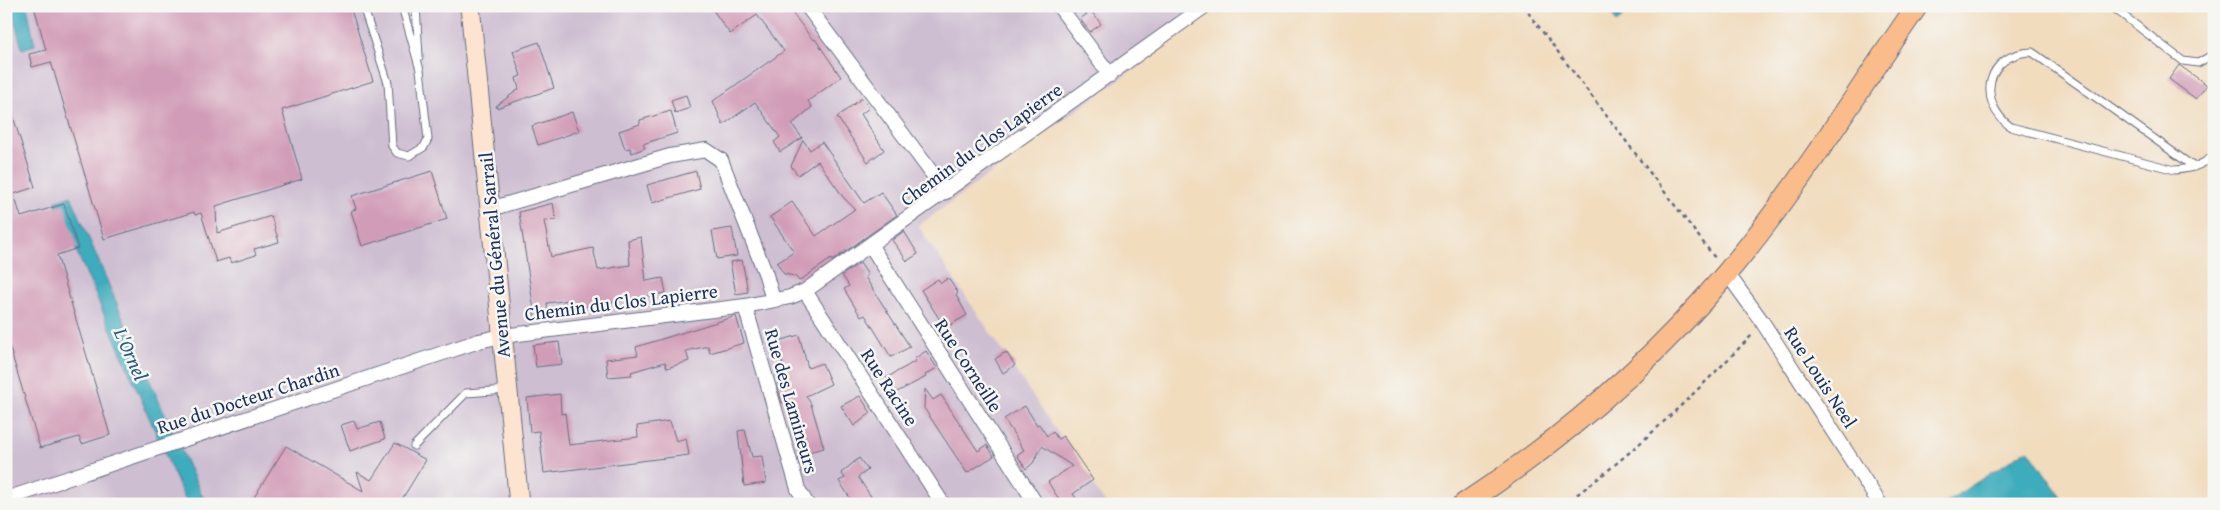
<svg xmlns="http://www.w3.org/2000/svg" width="2220" height="510" font-family="'Gentium Book Plus',serif">
  <style>
    .industrial { fill: #cebed1 }
    .water { fill: #3eacbc; stroke: #2c6e8d }
    .building { fill: #d19cb7 }
    .lines { fill: none; stroke-linecap: round; stroke-linejoin: round }
    .service-casing { stroke: #666c80; stroke-width: 9 }
    .minor-casing { stroke: #666c80; stroke-width: 16 }
    .secondary-casing { stroke: #666c80; stroke-width: 21 }
    .primary-casing { stroke: #666c80; stroke-width: 23 }
    .path { stroke: #666c80; stroke-width: 2.5; stroke-dasharray: 4 4; stroke-linecap: butt }
    .service { stroke: #fff; stroke-width: 7 }
    .minor { stroke: #fff; stroke-width: 14 }
    .secondary { stroke: #fde4d0; stroke-width: 19 }
    .primary { stroke: #f9bc8a; stroke-width: 21 }
    .labels { text-anchor: middle; stroke-width: 5; stroke-linejoin: round; paint-order: stroke }
    .street-label { font-size: 19px; fill: #1b2f5e; stroke: #f6f6f2 }
    .water-label { font-size: 20px; font-style: italic; fill: #275b7f; stroke: #f6f6f2 }
  </style>
  <rect width="100%" height="100%" fill="#f6f6f2"/>
  <filter id="ink" filterUnits="userSpaceOnUse"><feTurbulence type="fractalNoise" baseFrequency=".02" numOctaves="2"/><feDisplacementMap in="SourceGraphic" scale="10" xChannelSelector="R" yChannelSelector="G"/><feConvolveMatrix kernelMatrix="1 2 1 2 8 2 1 2 1" color-interpolation-filters="sRGB"/></filter>
  <filter id="wash" filterUnits="userSpaceOnUse"><feTurbulence type="fractalNoise" baseFrequency=".0096" numOctaves="4" result="noise"/><feDisplacementMap in="SourceGraphic" scale="20" xChannelSelector="R" yChannelSelector="G"/><feGaussianBlur stdDeviation="1.12" result="paint"/><feColorMatrix in="noise" values="0 0 0 0 0 0 0 0 0 0 0 0 0 0 0 0 0 1.4 0 .05"/><feComposite in="paint" operator="in"/></filter>
  <g filter="url(#wash)">
    <rect width="100%" height="100%" fill="#f1dcbe"/>
    <path class="industrial" d="M6 6H1220L918 226 1106 504H6Z"/>
    <path class="water" d="M11 6H27L35 45 22 49Z
      M1608 6H1631L1617 23Z
      M71 196 148 377 206 504H188L183 495 55 202Z
      M2028 449 2066 504H1943Z"/>
    <g id="blocks">
      <path class="building" d="M34 6H350L373 81 282 110 302 179 216 206 217 233 271 216 279 242 254 249 256 255 231 263 229 258 216 262 201 213 195 215 194 212 104 239 51 62 32 67 29 54 46 50Z
        M710 6H787L813 40 815 39 841 77 808 101 812 107 792 124 802 138 780 152 774 142 780 137 755 102 723 125 713 101 784 51 757 15 730 34Z
        M1091 11 1101 24 1090 32 1080 19Z
        M539 42 554 88 497 108 496 106 519 89 516 78 521 76 513 51Z
        M2179 65 2207 85 2196 99 2169 79Z
        M686 95 690 108 675 113 671 100Z
        M862 98 869 108 861 114 884 150 868 162 837 117Z
        M6 103H9L35 187 14 194 21 217 64 204 78 248 57 255 110 435 82 444 79 437 40 448 6 335Z
        M671 111 677 133 643 144 645 148 632 153 630 148 625 149 619 131 640 124V120Z
        M572 112 579 131 538 145 532 126Z
        M803 140 810 150 822 142 864 203 881 192 897 215 832 261 831 259 799 281 795 276 784 274 777 263 794 252 770 217 792 202 816 236 855 209 843 197 818 161 798 175 791 166Z
        M432 171 447 219 362 246 351 211 356 209 352 196Z
        M696 171 700 189 652 203 647 185Z
        M553 203 556 220 544 221 551 257 593 248 598 270 630 265 628 240 641 237 646 281 663 278 666 293 571 309 570 300 547 303 548 315 535 317 519 212Z
        M732 228 737 256 717 259 712 231Z
        M904 231 918 254 907 261 892 240Z
        M742 260 748 292 736 294 730 262Z
        M860 263 868 275 865 277 910 347 891 357 865 315 861 317 844 289 849 286 842 275Z
        M948 278 958 293 956 295 967 315 945 328 921 290 938 279 941 283Z
        M736 316 744 343 710 353 708 346 686 351 689 361 667 368 665 362 631 372 632 375 608 377 606 359 638 355 636 347Z
        M799 335 808 368 822 363 831 384 806 396 811 404 824 448 805 453 790 401 782 403 777 384 788 381 777 346 779 345V341Z
        M559 342 562 364 536 367 533 345Z
        M926 351 937 368 925 375 926 377 895 393 886 378 916 361 914 359Z
        M1006 352 1015 365 1003 373 995 359Z
        M925 389 933 400 941 395 978 451 987 445 994 456 967 473 924 408Z
        M560 394 561 414 565 413 569 445 638 437 637 426 670 421 676 441 686 438 689 455 544 473 539 431 530 432 527 398Z
        M860 396 871 413 854 426 841 406Z
        M1025 406 1037 425 1039 424 1047 436 1053 432 1058 439 1063 436 1093 480 1073 494 1076 498 1066 504H1062L1048 482 1072 466 1042 446 1033 463 1026 469 1017 455 1024 450 1004 419Z
        M354 421 357 429 380 422 385 439 350 451 341 425Z
        M745 430 752 457 762 456 766 483 744 486 738 431Z
        M395 443 426 460 399 504H250L286 446 363 491 357 472 371 480Z
        M859 458 868 470 858 477 876 504H854L839 481 845 478 841 473Z"/>
    </g>
  </g>
  <g filter="url(#ink)">
    <use href="#blocks" fill-opacity="0" stroke="#666c80" stroke-width="1"/>
    <g class="lines">
      <defs>
        <path id="service" d="M363 6 388 83 392 146 397 153 409 156 424 147 428 139 420 70 402 6
          M416 6 419 57
          M2111 6 2183 61 2198 63 2214 54
          M2194 167 2032 52C1987 53 1975 101 2011 127L2175 170C2190 169 2204 165 2214 155
          M414 446 466 393 507 390"/>
        <path id="minor" d="M807 6 946 192
          M1059 6 1110 75
          M490 209 670 156 706 150 721 160 766 275 773 300
          M871 246 1036 504
          M1727 273 1763 323 1880 504
          M805 291 943 504
          M745 306 798 489 807 504
          M6 499 479 341 502 336 745 306 790 297 805 291 1205 6"/>
        <path id="secondary" d="M470 6 519 504"/>
        <path id="primary" d="M1464 504C1562 440 1651 363 1726 274 1796 191 1855 95 1917 6"/>
      </defs>
      <use href="#service" class="service-casing"/>
      <use href="#minor" class="minor-casing"/>
      <use href="#secondary" class="secondary-casing"/>
      <use href="#primary" class="primary-casing"/>
      <path class="path" d="M1523 6 1715 258
        M1564 504C1634 454 1694 394 1754 333"/>
      <use href="#service" class="service"/>
      <use href="#minor" class="minor"/>
      <use href="#secondary" class="secondary"/>
      <use href="#primary" class="primary"/>
    </g>
  </g>
  <g class="labels">
    <g class="street-label">
      <text transform="translate(981 144) rotate(-36)" y="7">Chemin du Clos Lapierre</text>
      <text transform="translate(494 255) rotate(-95)" y="7">Avenue du Général Sarrail</text>
      <text transform="translate(621 302) rotate(-7)" y="7">Chemin du Clos Lapierre</text>
      <text transform="translate(969 365) rotate(57)" y="7">Rue Corneille</text>
      <text transform="translate(1821 377) rotate(57)" y="7">Rue Louis Neel</text>
      <text transform="translate(890 387) rotate(57)" y="7">Rue Racine</text>
      <text transform="translate(248 398) rotate(-18)" y="7">Rue du Docteur Chardin</text>
      <text transform="translate(792 401) rotate(74)" y="7">Rue des Lamineurs</text>
    </g>
    <g class="water-label">
      <text transform="translate(131 354) rotate(66)" y="7">L'Ornel</text>
    </g>
  </g>
  <rect width="2220" height="510" fill="none" stroke="#f6f6f2" stroke-width="25"/>
</svg>
